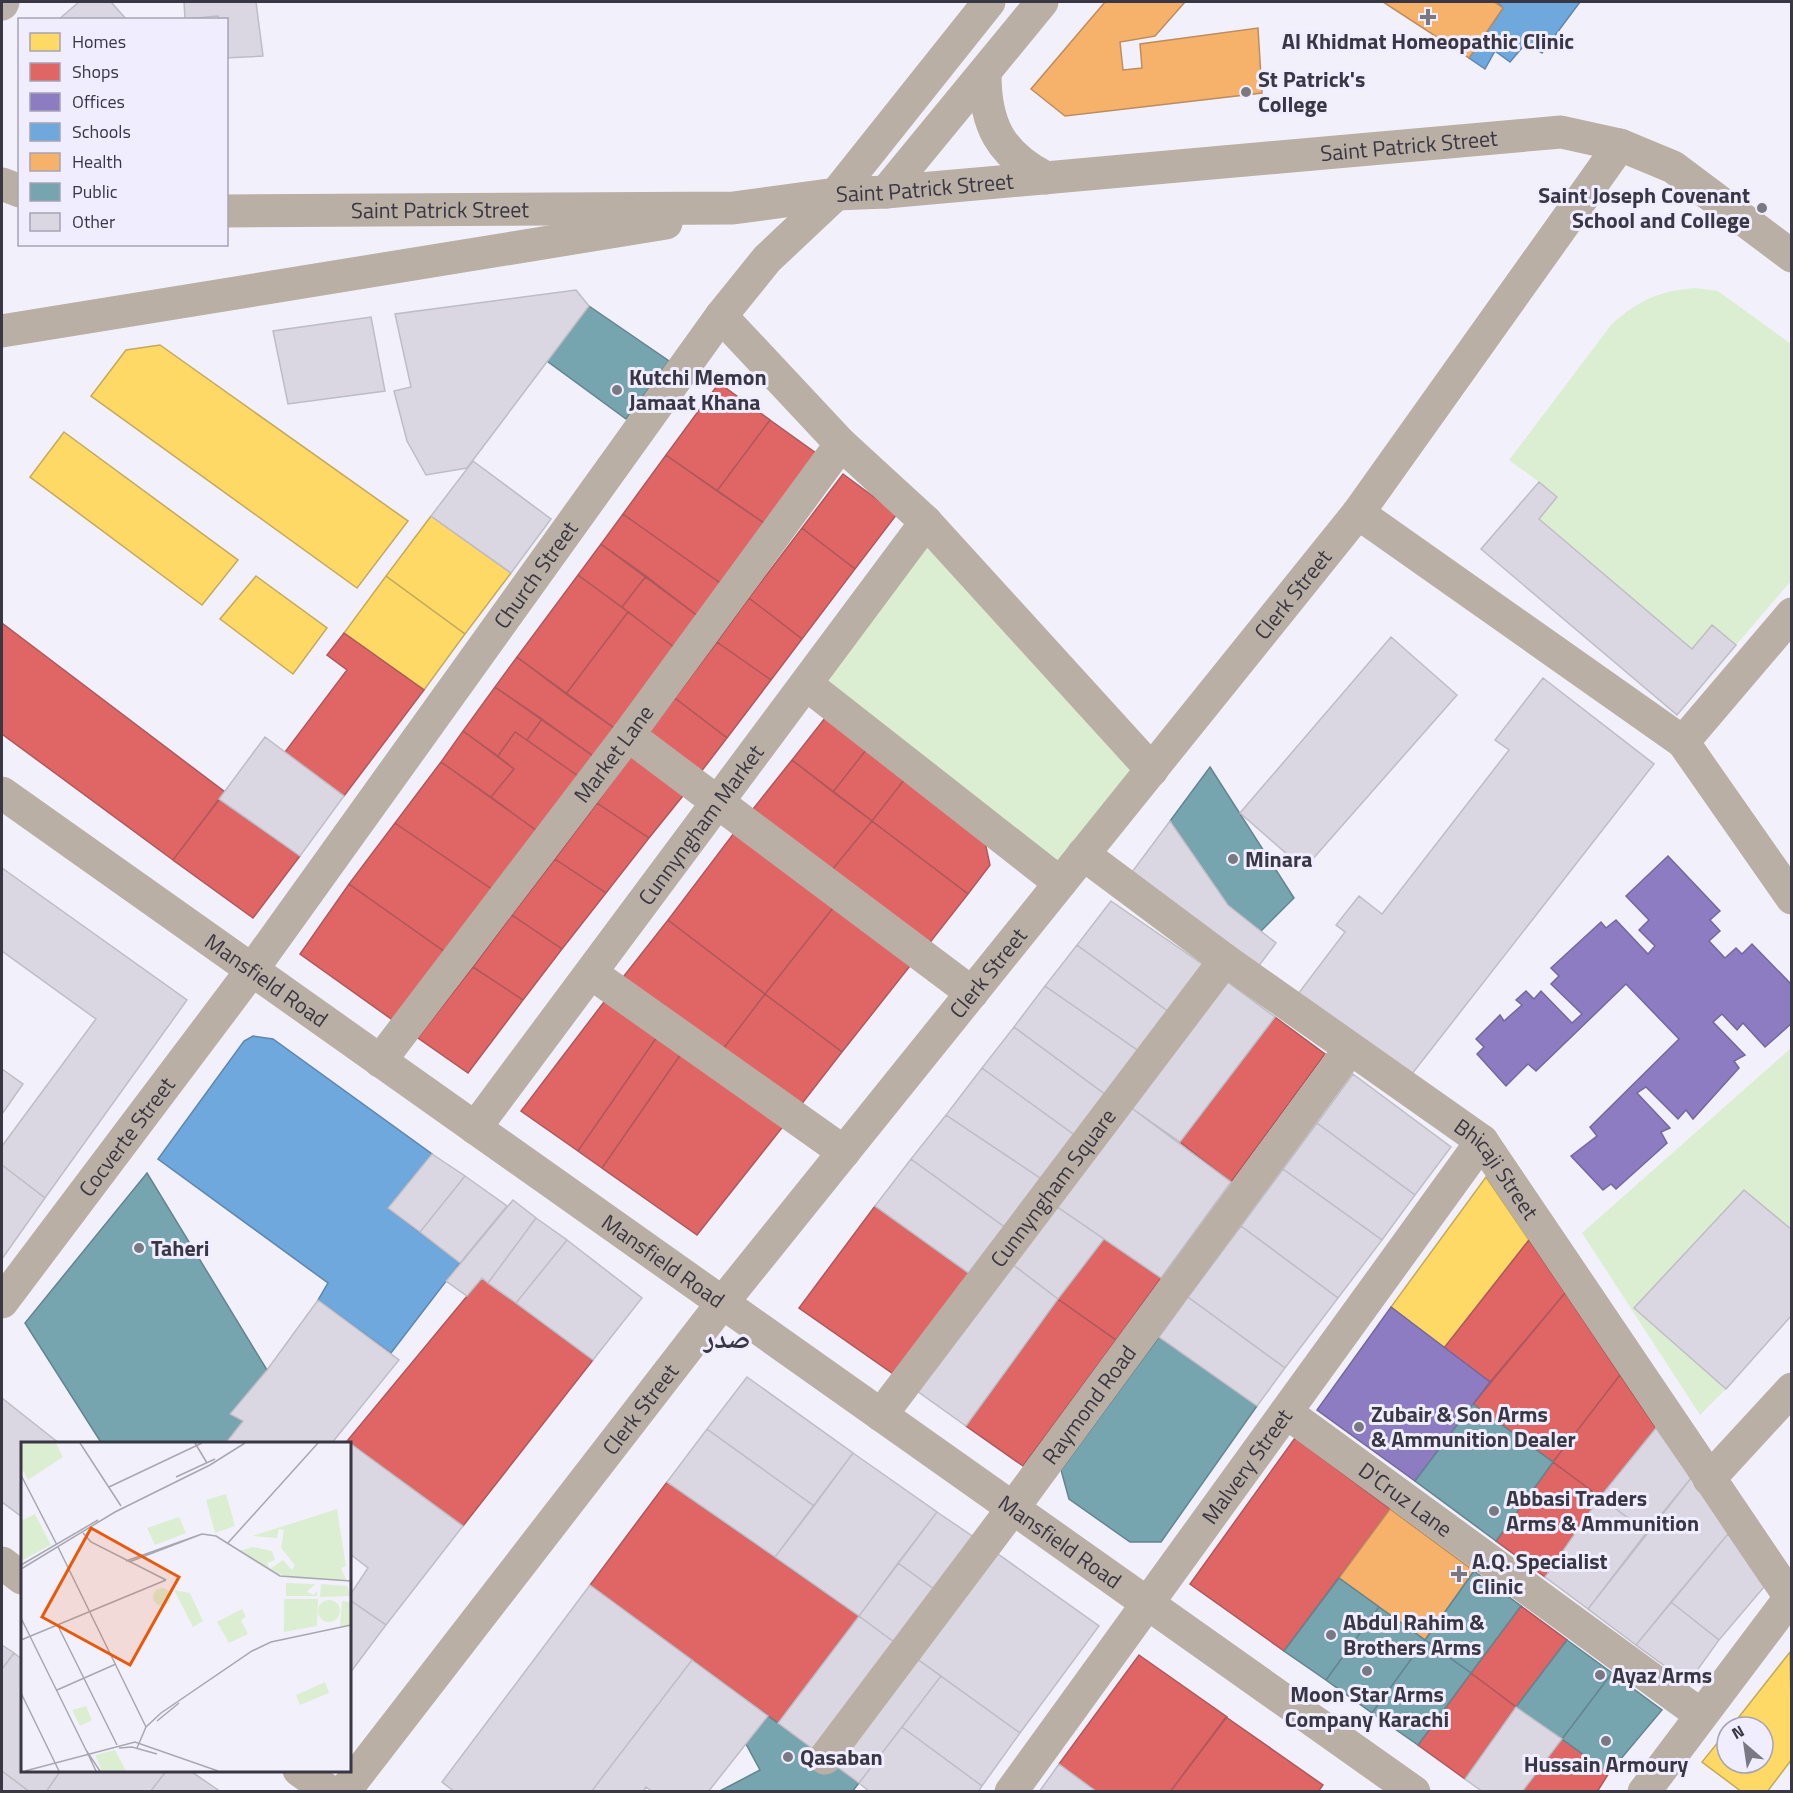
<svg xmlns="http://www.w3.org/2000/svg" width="1793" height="1793" font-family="'Titillium Web','Noto Naskh Arabic',sans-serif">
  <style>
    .green { fill: #dceed2 }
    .homes { fill: #ffd966; stroke: #c4a85c; stroke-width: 1.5 }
    .shops { fill: #e06666; stroke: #ae585c; stroke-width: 1.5 }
    .offices { fill: #8e7cc3; stroke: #74679d; stroke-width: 1.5 }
    .schools { fill: #6fa8dc; stroke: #5f86ae; stroke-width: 1.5 }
    .health { fill: #f6b26b; stroke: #bd8d5f; stroke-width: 1.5 }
    .public { fill: #76a5af; stroke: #64848f; stroke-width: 1.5 }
    .building { fill: #dad7e2; stroke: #bebcc5; stroke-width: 1.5 }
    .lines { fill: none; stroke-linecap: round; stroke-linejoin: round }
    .minor { stroke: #baafa5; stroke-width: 33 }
    .major { stroke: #bbb1ad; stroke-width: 33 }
    .poi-dot { fill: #7a7883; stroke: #efedff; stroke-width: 2 }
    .labels { text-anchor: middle; stroke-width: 6; stroke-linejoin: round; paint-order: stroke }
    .poi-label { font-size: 22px; font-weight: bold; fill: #393743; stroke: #efedff; text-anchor: start }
    .street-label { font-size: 22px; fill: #393743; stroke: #efedff }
    .district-label { font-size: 28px; font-weight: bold; fill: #393743; stroke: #efedff }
    .inset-road { fill: none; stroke: #a8a7b1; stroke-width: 1.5 }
    .view { fill: #e8590c; fill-opacity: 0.15; stroke: #e8590c; stroke-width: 3 }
    .inset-edge { fill: none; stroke: #393743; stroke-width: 3 }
  </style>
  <rect width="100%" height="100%" fill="#f2f1fb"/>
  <path class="green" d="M1695 288 1718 291 1791 344V581L1736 645 1712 625 1692 649 1539 519V482L1509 460 1611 325C1639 300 1658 291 1695 288Z
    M926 522 1152 770 1060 883 806 684Z
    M1791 1048V1230L1634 1308 1726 1389 1700 1415 1582 1233Z"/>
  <path class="homes" d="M160 345 408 521 357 588 91 396 126 350Z
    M64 432 238 560 202 605 30 477Z
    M431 516 511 573 465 634 386 576Z
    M256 576 327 628 293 674 220 619Z
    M386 576 465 634 424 690 344 633Z
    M1486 1177 1529 1240 1444 1348 1391 1307Z
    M1790 1652 1792 1759 1767 1792H1742L1702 1762 1727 1731V1763H1763V1727H1731Z"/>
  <path class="shops" d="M719 383 770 420 717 491 666 455Z
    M770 420 820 456 767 525 717 491Z
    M666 455 767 525 723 585 623 514Z
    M843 474 897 514 855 569 802 528Z
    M623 514 723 585 699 617 601 544Z
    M802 528 855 569 802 639 749 598Z
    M601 544 646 576 622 607 578 575Z
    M578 575 628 612 566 694 517 657Z
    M646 576 699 617 675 648 622 607Z
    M749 598 802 639 771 680 717 642Z
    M628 612 675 648 614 728 566 694Z
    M2 623 225 792 173 860 2 734Z
    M344 633 424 690 344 796 285 752 347 670 327 655Z
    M717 642 771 680 727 738 675 698Z
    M517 657 614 728 593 756 495 687Z
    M495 687 542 719 527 740 515 732 498 756 463 731Z
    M675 698 727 738 697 777 645 737Z
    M825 718 866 750 833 792 792 760Z
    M542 719 593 756 578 776 527 740Z
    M463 731 514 769 491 797 441 762Z
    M515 732 578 776 537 831 491 797 514 769 498 756Z
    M635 750 686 792 649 838 597 803Z
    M866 750 904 780 872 821 833 792Z
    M792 760 872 821 832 870 753 809Z
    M441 762 537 831 493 890 395 823Z
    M904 780 985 842 990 865 968 894 872 821Z
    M219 799 300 856 253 918 173 860Z
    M597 803 649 838 606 893 555 859Z
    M872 821 968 894 928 945 832 870Z
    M395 823 493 890 445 952 349 884Z
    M734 833 833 908 765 994 668 920Z
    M555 859 606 893 562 949 512 915Z
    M349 884 445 952 394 1021 300 954Z
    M833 908 910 966 842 1052 765 994Z
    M512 915 562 949 523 1000 473 967Z
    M668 920 765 994 720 1053 620 981Z
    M473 967 523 1000 468 1073 418 1038Z
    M765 994 842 1052 797 1110 720 1053Z
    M607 998 659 1034 578 1151 521 1111Z
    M1275 1017 1325 1054 1231 1182 1180 1142Z
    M659 1034 683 1051 602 1168 578 1151Z
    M683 1051 785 1124 697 1235 602 1168Z
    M875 1206 974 1277 899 1378 799 1308Z
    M1104 1239 1161 1278 1116 1340 1058 1299Z
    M1529 1240 1565 1293 1490 1382 1444 1348Z
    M482 1278 593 1360 463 1526 347 1441Z
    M1565 1293 1620 1375 1553 1462 1473 1404Z
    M1058 1299 1116 1340 1023 1466 966 1426Z
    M1620 1375 1656 1428 1600 1497 1553 1462Z
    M1295 1438 1390 1509 1284 1651 1190 1584Z
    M1553 1462 1600 1497 1545 1577 1496 1541Z
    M667 1482 859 1616 778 1723 590 1585Z
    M1521 1606 1567 1640 1516 1707 1471 1673Z
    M1139 1655 1227 1717 1170 1792H1097L1059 1764Z
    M1471 1673 1516 1707 1465 1779 1418 1745Z
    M1226 1717 1323 1785 1318 1792H1170Z
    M1562 1739 1609 1773 1597 1792H1522Z"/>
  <path class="offices" d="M1668 856 1720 911 1710 920 1720 931 1709 941 1725 958 1736 948 1742 954 1752 944 1792 985V1023L1765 1047 1743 1023 1737 1030 1722 1014 1713 1022 1745 1055 1734 1061 1739 1068 1693 1119 1686 1110 1678 1119 1646 1087 1637 1093 1670 1128 1661 1132 1667 1143 1616 1189 1611 1184 1603 1190 1571 1156 1597 1136 1590 1127 1679 1039 1626 984 1536 1071 1528 1064 1506 1086 1477 1054 1484 1047 1476 1039 1500 1015 1504 1021 1522 1005 1516 1000 1526 991 1534 999 1541 991 1572 1023 1582 1014 1551 984 1559 976 1551 968 1601 922 1606 928 1616 920 1648 954 1655 946 1639 930 1649 920 1626 896Z
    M1391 1307 1490 1382 1415 1481 1317 1410Z"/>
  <path class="schools" d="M1497 2H1580L1542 53 1526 43 1510 62 1495 51 1485 69 1469 58 1503 8Z
    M253 1036 273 1039 432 1154 388 1208 460 1263 391 1353 318 1300 328 1283 158 1159 244 1041Z"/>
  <path class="health" d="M1105 2H1185L1155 36 1120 42 1123 70 1142 68 1140 44 1258 28 1262 93 1065 116 1031 89Z
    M1383 2H1494L1503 8 1469 58Z
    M1390 1509 1474 1571 1425 1640 1339 1578Z"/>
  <path class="public" d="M589 306 669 361 626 419 547 361Z
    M1210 767 1294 898 1261 931 1228 905 1170 821Z
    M147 1173 267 1370 230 1414 243 1421 225 1444H102L25 1323Z
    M1159 1337 1257 1406 1161 1542H1130L1069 1499 1061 1470Z
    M1473 1404 1553 1462 1496 1541 1415 1481Z
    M1474 1571 1521 1606 1471 1673 1425 1640Z
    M1339 1578 1379 1607 1326 1680 1284 1651Z
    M1379 1607 1425 1640 1372 1713 1326 1680Z
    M1425 1640 1471 1673 1418 1745 1372 1713Z
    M1567 1640 1612 1673 1562 1739 1516 1707Z
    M1612 1673 1662 1710 1609 1773 1562 1739Z
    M768 1716 859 1783 852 1792H718L760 1770 746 1744Z"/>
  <path class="building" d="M79 2H111L127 20H58Z
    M184 2H256L263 56 226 58V20H219L218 16 185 19Z
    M576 290 589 306 467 468 426 475 407 441 394 391 411 387 395 314Z
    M371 317 385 391 288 404 273 331Z
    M473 461 551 519 511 573 431 516Z
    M1539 482 1557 497 1539 519 1692 649 1712 625 1736 645 1677 715 1481 549Z
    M1391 637 1457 695 1304 869 1240 813Z
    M1543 678 1654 764 1408 1079 1298 994 1345 932 1336 925 1359 896 1382 914 1509 750 1495 740Z
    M265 737 344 796 300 856 219 799Z
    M1170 821 1228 905 1276 943 1258 967 1132 872Z
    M2 868 187 1000 45 1198 2 1165V1146L96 1019 2 951Z
    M1111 901 1208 968 1173 1015 1077 945Z
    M1077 945 1173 1015 1143 1054 1045 986Z
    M1225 980 1275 1017 1180 1142 1130 1107Z
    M1045 986 1143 1054 1110 1098 1014 1027Z
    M1014 1027 1110 1098 1080 1139 982 1068Z
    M982 1068 1080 1139 1046 1182 946 1115Z
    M2 1069 23 1084 2 1114Z
    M1353 1074 1451 1147 1415 1195 1317 1123Z
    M1130 1107 1231 1182 1161 1278 1056 1206Z
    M946 1115 1046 1182 1010 1231 911 1159Z
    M1317 1123 1415 1195 1382 1240 1283 1169Z
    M432 1154 465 1176 420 1232 388 1208Z
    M911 1159 1010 1231 974 1277 875 1206Z
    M2 1165 45 1198 2 1259Z
    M1283 1169 1382 1240 1338 1298 1241 1226Z
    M465 1176 507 1206 460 1263 420 1232Z
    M1744 1190 1792 1230V1315L1726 1389 1634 1308Z
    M513 1200 536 1218 488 1283 482 1278 467 1296 446 1281Z
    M1056 1206 1104 1239 1058 1299 1012 1264Z
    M536 1218 567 1240 516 1303 488 1283Z
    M1241 1226 1338 1298 1285 1368 1188 1297Z
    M567 1240 642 1298 593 1360 516 1303Z
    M1012 1264 1058 1299 966 1426 917 1391Z
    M1188 1297 1285 1368 1257 1406 1159 1337Z
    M318 1300 399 1360 331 1444H225L243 1421 230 1414 267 1370Z
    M747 1377 853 1453 814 1506 707 1429Z
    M2 1398 60 1444H22V1517L2 1502Z
    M1656 1428 1691 1478 1647 1532 1600 1497Z
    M707 1429 814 1506 775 1557 667 1482Z
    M347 1441 463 1526 386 1625 350 1600V1595L368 1568 350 1554V1444H345Z
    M853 1453 937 1512 859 1616 775 1557Z
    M1691 1478 1728 1534 1636 1645 1588 1609Z
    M1600 1497 1647 1532 1588 1609 1545 1577Z
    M937 1512 984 1544 945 1597 898 1563Z
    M1728 1534 1764 1587 1719 1640 1671 1602Z
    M984 1544 1099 1626 1020 1733 906 1651Z
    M898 1563 945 1597 906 1651 859 1616Z
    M590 1585 692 1660 591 1792H455L442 1782Z
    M350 1600 386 1625 350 1673Z
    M1671 1602 1719 1640 1688 1683 1636 1645Z
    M859 1616 906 1651 825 1758 778 1723Z
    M2 1645 14 1653 2 1669Z
    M906 1651 941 1676 859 1783 825 1758Z
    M14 1653 22 1659V1770H61L46 1792H30L2 1771V1669Z
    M692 1660 768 1716 708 1792H653L646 1787 643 1792H591Z
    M941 1676 1020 1733 982 1786 902 1727Z
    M1516 1707 1562 1739 1522 1792H1483L1465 1779Z
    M902 1727 982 1786 978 1792H870L859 1783Z
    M1059 1764 1097 1792H1039Z
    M61 1770H167L150 1792H46Z
    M167 1770H189L221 1792H150Z
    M2 1771 30 1792H2Z"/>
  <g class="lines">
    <g class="minor">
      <path d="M985 74C985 125 1000 154 1046 178"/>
      <path d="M2 184 20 191"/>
      <path d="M886 192 1042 2"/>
      <path id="s1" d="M226 211 733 208 836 194 886 192 1561 132 1620 145 1673 167 1792 256"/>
      <path d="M721 316 841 444 926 522 1152 770"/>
      <path d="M2 331 666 223"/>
      <path d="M1358 513 1683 742"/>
      <path d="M1792 614 1683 742 1792 898"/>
      <path d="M806 684 1060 883"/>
      <path d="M628 735 972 993"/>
      <path id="s2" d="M2 793 1414 1792"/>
      <path id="s3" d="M1083 854 1225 960 1482 1141 1792 1600"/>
      <path d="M591 973 844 1152"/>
      <path id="s4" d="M380 1061 628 735 841 444"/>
      <path id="s5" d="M475 1128 926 522"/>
      <path id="s6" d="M2 1302 252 970 721 316 767 259 836 194 989 2"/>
      <path id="s7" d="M1286 1412 1701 1715"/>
      <path id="s8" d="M881 1415 1225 960"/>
      <path d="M1709 1479 1792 1389"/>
      <path d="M2 1563 22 1578"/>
      <path id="s9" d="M825 1758 1013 1508 1350 1049"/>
      <path d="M299 1770 330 1792"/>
      <path id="s10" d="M344 1792 723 1302 1358 513 1620 145"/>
      <path id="s11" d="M1011 1792 1482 1141"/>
      <path d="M1644 1792 1790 1598"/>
    </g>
    <path class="major" d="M2 4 3 2"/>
  </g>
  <g class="poi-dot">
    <path d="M1425 8h6v6h6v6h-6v6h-6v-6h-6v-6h6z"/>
    <circle cx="1246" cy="92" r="6"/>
    <circle cx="1762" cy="208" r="6"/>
    <circle cx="617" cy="390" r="6"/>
    <circle cx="1233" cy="859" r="6"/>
    <circle cx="139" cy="1248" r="6"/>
    <circle cx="1359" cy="1427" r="6"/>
    <circle cx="1494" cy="1511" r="6"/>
    <path d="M1456 1565h6v6h6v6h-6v6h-6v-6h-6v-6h6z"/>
    <circle cx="1331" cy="1635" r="6"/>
    <circle cx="1367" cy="1671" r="6"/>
    <circle cx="1600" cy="1675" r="6"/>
    <circle cx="1606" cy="1741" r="6"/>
    <circle cx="788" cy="1757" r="6"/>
  </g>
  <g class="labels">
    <g class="poi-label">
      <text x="1428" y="49" text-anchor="middle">Al Khidmat Homeopathic Clinic</text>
      <text x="1258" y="87">St Patrick's<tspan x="1258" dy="25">College</tspan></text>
      <text x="1750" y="203" text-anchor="end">Saint Joseph Covenant<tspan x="1750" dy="25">School and College</tspan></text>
      <text x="629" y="385">Kutchi Memon<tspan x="629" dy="25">Jamaat Khana</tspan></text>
      <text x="1245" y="867">Minara</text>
      <text x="151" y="1256">Taheri</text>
      <text x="1371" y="1422">Zubair &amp; Son Arms<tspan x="1371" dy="25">&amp; Ammunition Dealer</tspan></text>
      <text x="1506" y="1506">Abbasi Traders<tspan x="1506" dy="25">Arms &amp; Ammunition</tspan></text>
      <text x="1472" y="1569">A.Q. Specialist<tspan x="1472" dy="25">Clinic</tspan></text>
      <text x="1343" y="1630">Abdul Rahim &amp;<tspan x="1343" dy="25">Brothers Arms</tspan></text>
      <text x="1612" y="1683">Ayaz Arms</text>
      <text x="1367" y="1702" text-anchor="middle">Moon Star Arms<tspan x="1367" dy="25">Company Karachi</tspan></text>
      <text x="800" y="1765">Qasaban</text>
      <text x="1606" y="1772" text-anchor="middle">Hussain Armoury</text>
    </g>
    <g class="street-label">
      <text dy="8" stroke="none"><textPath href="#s1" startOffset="1186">Saint Patrick Street</textPath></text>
      <text dy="8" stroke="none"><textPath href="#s1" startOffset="700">Saint Patrick Street</textPath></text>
      <text dy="8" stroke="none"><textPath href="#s1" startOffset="214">Saint Patrick Street</textPath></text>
      <text dy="8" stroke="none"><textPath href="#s6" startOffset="902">Church Street</textPath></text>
      <text dy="8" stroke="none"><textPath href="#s10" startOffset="1528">Clerk Street</textPath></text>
      <text dy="8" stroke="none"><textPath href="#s4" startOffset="386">Market Lane</textPath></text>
      <text dy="8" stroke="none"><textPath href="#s5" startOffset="378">Cunnyngham Market</textPath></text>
      <text dy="8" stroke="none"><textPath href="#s10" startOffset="1042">Clerk Street</textPath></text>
      <text dy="8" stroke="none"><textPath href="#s2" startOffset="324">Mansfield Road</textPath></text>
      <text dy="8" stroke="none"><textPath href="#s6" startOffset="207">Cocverte Street</textPath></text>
      <text dy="8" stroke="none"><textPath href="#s3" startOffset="522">Bhicaji Street</textPath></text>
      <text dy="8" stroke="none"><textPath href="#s8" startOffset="285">Cunnyngham Square</textPath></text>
      <text dy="8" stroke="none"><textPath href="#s2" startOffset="810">Mansfield Road</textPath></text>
      <text dy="8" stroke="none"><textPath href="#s9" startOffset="441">Raymond Road</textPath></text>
      <text dy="8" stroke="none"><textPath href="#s10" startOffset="484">Clerk Street</textPath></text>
      <text dy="8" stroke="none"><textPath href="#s11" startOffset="402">Malvery Street</textPath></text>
      <text dy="8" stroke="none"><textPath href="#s7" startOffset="148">D'Cruz Lane</textPath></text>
      <text dy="8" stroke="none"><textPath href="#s2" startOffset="1296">Mansfield Road</textPath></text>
    </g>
    <g class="district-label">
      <text x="727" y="1348">صدر</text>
    </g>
  </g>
  <g transform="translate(21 1442)">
    <rect width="330" height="330" fill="#f2f1fb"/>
    <path d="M0 1H35L42 15 7 38 0 25ZM205 52 214 84 194 91 185 58ZM316 67 325 124 320 126 326 139 270 136 253 130 218 109 232 105 251 109 254 118 246 121 249 127 262 118 271 128 274 123 260 106 263 88 258 87 256 96 231 94ZM14 72 30 103 0 119V79ZM158 75 165 91 134 103 126 86ZM265 141 294 142 286 150 293 153 296 149V154H265ZM300 142 326 144 330 154 299 155ZM132 155a9 9 0 1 1 18 0a9 9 0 1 1-18 0ZM153 148 169 151 182 179 172 185ZM263 157H297L296 184 263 190ZM297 169a11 11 0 1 1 22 0a11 11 0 1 1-22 0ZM321 159 330 160V183L319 184ZM221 167 225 175 220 178 227 192 208 201 196 180ZM304 240 308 251 279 263 275 253ZM65 264 71 278 59 284 51 268ZM94 308 105 329H81L74 313Z" fill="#dceed2"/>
    <path class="inset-road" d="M59 1 100 64M174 1 186 21M0 33 36 103M155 35 194 17M88 45 181 1M62 91 70 100 145 138M181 92 195 94 259 134 330 139M206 102 297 1M37 105 125 285M105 119 181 92 108 120M0 123 77 78M0 127 94 70 189 23 224 1M0 176 65 308M37 184 96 303M0 198 145 138M36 248 95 222M0 251 38 329M136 279 158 261M98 306 111 305 136 312M116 306 125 285 140 271 231 209 250 200 330 183M65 308 79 329M66 310 75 329M4 329 114 300 197 329"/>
    <path class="view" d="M70 86 158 135 109 223 21 175Z"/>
    <rect width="330" height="330" class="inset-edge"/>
  </g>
  <rect width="1793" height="1793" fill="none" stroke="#393743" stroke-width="6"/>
  <rect x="18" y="18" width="210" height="228" fill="#efedff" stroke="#a6a4b4" stroke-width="1.5"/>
  <rect x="30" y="33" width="30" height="18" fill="#ffd966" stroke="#a6a4b4" stroke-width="1.5"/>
  <text x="72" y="48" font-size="18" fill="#393743">Homes</text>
  <rect x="30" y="63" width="30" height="18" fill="#e06666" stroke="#a6a4b4" stroke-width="1.5"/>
  <text x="72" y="78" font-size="18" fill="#393743">Shops</text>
  <rect x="30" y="93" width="30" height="18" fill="#8e7cc3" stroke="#a6a4b4" stroke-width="1.5"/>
  <text x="72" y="108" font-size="18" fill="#393743">Offices</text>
  <rect x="30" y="123" width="30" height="18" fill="#6fa8dc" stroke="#a6a4b4" stroke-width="1.5"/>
  <text x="72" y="138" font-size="18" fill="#393743">Schools</text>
  <rect x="30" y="153" width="30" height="18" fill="#f6b26b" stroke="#a6a4b4" stroke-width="1.5"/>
  <text x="72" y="168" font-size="18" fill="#393743">Health</text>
  <rect x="30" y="183" width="30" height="18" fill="#76a5af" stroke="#a6a4b4" stroke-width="1.5"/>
  <text x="72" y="198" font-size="18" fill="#393743">Public</text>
  <rect x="30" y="213" width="30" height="18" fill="#dad7e2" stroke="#a6a4b4" stroke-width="1.5"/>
  <text x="72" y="228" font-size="18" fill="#393743">Other</text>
  <g transform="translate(1745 1745) rotate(331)"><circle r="28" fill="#efedff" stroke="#a6a4b4" stroke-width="1.5"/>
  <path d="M0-4.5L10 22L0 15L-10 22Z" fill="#7a7883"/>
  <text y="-9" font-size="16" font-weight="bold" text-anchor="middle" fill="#393743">N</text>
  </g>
</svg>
